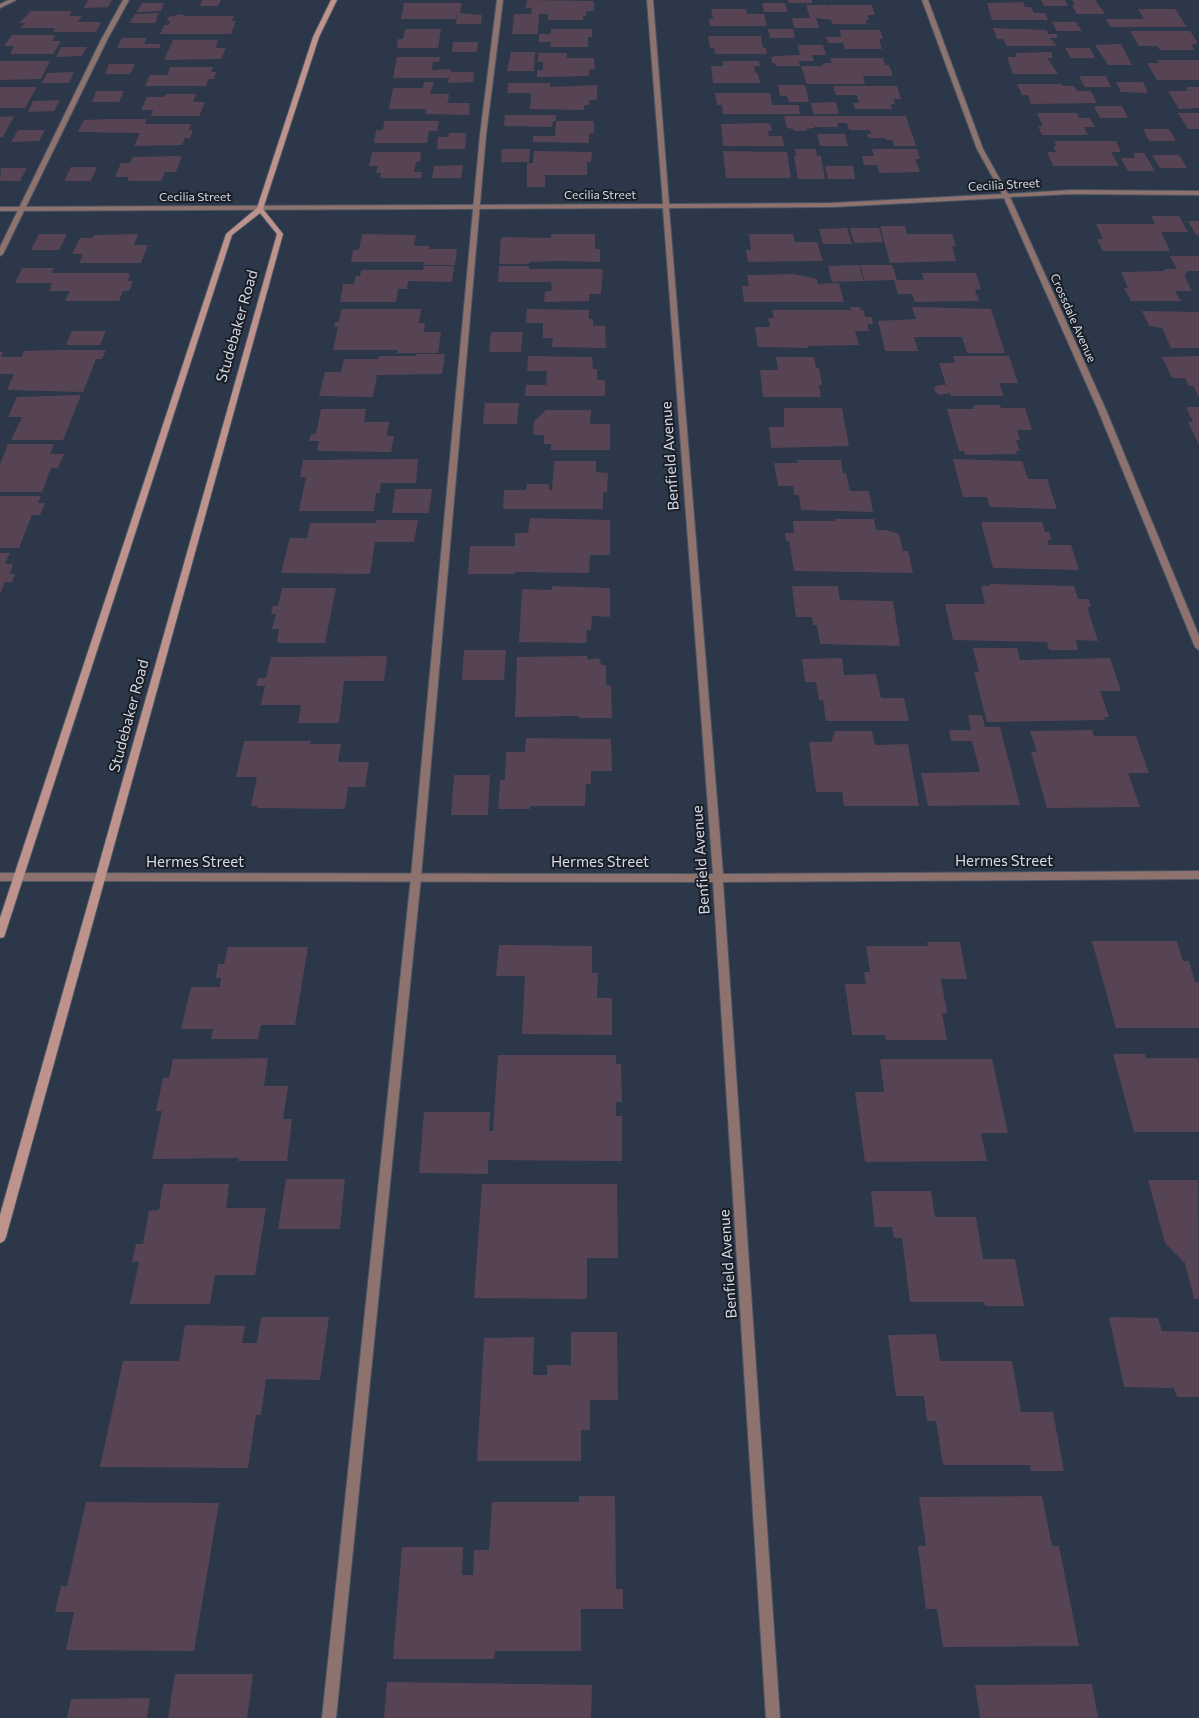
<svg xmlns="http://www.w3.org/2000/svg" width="1199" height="1718" font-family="Commissioner,sans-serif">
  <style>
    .building { fill: #564455 }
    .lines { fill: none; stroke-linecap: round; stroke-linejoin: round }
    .lane-casing { stroke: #4a5565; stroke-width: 2 }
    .street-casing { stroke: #4a5565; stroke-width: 2 }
    .secondary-casing { stroke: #4a5565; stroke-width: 2 }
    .lane { fill: #8e726e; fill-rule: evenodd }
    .street { fill: #8e726e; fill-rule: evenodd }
    .secondary { fill: #be938c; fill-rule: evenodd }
    .labels { text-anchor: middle; stroke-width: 4; stroke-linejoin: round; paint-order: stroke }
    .far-street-label { font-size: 12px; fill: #d4dbe6; stroke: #191e27 }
    .street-label { font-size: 15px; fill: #d4dbe6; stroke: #191e27 }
  </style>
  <rect width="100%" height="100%" fill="#2c3749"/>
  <path class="building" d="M88 0H112L108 7 84 8Z
    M202 0H221L218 6H200Z
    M527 0 594 1V11H586V16H583V20H548V14H539L538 34H512L514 14H531L532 8H526Z
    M788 0H812V3H788Z
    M1041 0H1065L1068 6H1044Z
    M1072 0H1095L1105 14H1077L1072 5H1075Z
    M1023 2 1025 7H1031L1034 13H1045L1048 20H992L987 3Z
    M142 3H164L161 11 137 12Z
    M404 3H462L460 13 482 15 481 24H456L457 14 455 19H401Z
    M762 3H785L788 12H764Z
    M806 5H828L831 11 829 5H872L875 15H867L869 20H865L867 24H832L831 20 816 18 819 28H794L792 18H810Z
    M711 9H746L747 14H764L767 26H710L709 19H713Z
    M1138 9H1175L1187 27H1110L1106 19H1144Z
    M31 11H72L69 16H82L78 22H101L96 32H53L55 28H21L25 23H19Z
    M159 13 155 23H130L135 14Z
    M182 14 185 16H234L232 21H236L231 34H160L164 25H169L170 22 167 20 168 17Z
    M1052 22H1076L1082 31H1057Z
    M993 28 1047 30 1048 34H1056L1058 38H1050L1057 46H1007L1003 39H997Z
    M405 29H441L438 48H397L398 39H403Z
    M551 29H592V37H588V47H550L551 42H539V34H551Z
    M768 29H793L795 38H770Z
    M840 30H880L883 39H879L882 49H845L843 43H828L826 37H841Z
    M1130 31H1190L1198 43 1191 45 1195 50H1160L1157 46H1139Z
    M12 35H55L52 41H61L53 54H10L14 46H4Z
    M708 36H761L763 48H766L767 54H715L714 48H710Z
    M122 38H147L144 44H161L159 48H117Z
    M173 40H218L216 48H226L221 59 164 60Z
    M453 42H478L477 52H452Z
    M1121 44 1132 65H1108L1095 45Z
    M798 45H823L826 55H812L814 61H799L800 66H776L775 63H772L771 57H774V56L800 55Z
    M61 47H87L82 56 56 57Z
    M1065 48H1090L1095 58H1071Z
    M511 52H535L534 71H507Z
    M1051 52 1053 58H1047L1058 74H1013L1007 57H1017L1015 53Z
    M538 53H567V58H594L595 69H589V76L537 77V70H543V62H538Z
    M397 57H440L439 62H433L432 70 451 69V72H474L473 82 448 83 449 78H393Z
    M830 58H883L885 65H889L893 76H863L865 84H807L801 66H823V63H832Z
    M1157 60H1199V80H1157L1147 63H1159Z
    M0 61H50L41 79 0 80Z
    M723 61H759L760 66H754L755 72 758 74 760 83H713L711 66H723Z
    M109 64H135L130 74H105Z
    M170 67H213L211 72H216L214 79H208L206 86H145L150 75H167Z
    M74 72 69 83H42L47 73Z
    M1079 76H1106L1111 87H1085Z
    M424 82H434L430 94H449L448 102 445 103H470L469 115 425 114 426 109H389L393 88H423Z
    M1116 82H1143L1148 93 1121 92Z
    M508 83H550V87L597 85V100H589V105H584V110L530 109 531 93H507Z
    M1017 84H1062L1063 86H1074L1077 91H1091L1097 103 1031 104 1028 95H1022Z
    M778 85H805L809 102H789L787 96H780Z
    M833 86H897L901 99H893L895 104H891L892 109H855L853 103H859L857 95H836Z
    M0 87H37L25 108H0Z
    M1186 87H1199V108L1179 109 1168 91H1188Z
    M96 91H124L119 102H92Z
    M715 93H770L772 105H799L800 114H723L722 105H717Z
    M166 94H196L193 102H205L199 116H151L153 110H141L147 97H164Z
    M60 100 54 111 28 112 33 101Z
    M836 102 839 114H813L811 103Z
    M1094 106H1122L1128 118H1100Z
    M1037 113H1077L1079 118H1090L1095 127H1084L1088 135H1042L1038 126H1043Z
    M1178 113H1199V129H1188Z
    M505 115H556V121H594V133H589V143L533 142V136H555L556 121H553L552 127 504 126Z
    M14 116 3 137H0V117Z
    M784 116H906L916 146H894L892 140H886L885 138H868L867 134H871L870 130H849L847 123H837L838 127H815L813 122 814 128 806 129 807 131H794L793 129 787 128Z
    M111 119H147L145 124H191L188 130H193L190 138H185L182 145 134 146 140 133 78 132 84 120Z
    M384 121H439L437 131H429L427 143H374L376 130H383Z
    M766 123 771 125 772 131H768L769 136H782L784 146H723L721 124Z
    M1143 129H1169L1176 141H1149Z
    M18 130H45L39 141 11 142Z
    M449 133H466L465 149H437L438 137H448Z
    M817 134H845L848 146H820Z
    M1054 141H1116L1121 152H1111L1119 166H1053L1047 152H1056L1053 146H1057Z
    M502 149H530L529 162H501Z
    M795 149H816L817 156H821L825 179H798L794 156H796Z
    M872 149H917L920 159H915L920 172 879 173 877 165H864L862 156H874Z
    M534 151 592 152 591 162H587V175H545V187H527V163H533Z
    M723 151 787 152 791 178H726Z
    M372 152H421L420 162H416L414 172H422L421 178H380L381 173H376L378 166H369Z
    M1133 153H1144L1155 171H1128L1121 158H1135Z
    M1152 155H1179L1187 168H1160Z
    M182 156 176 172H165L161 181H127L129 177H115L121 163H130L133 157Z
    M463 165 461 178H432L434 166Z
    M825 166H853L855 179H828Z
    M71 167H97L91 181H64Z
    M1 168H27L20 181H0Z
    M1151 216H1179L1188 232H1161L1170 251H1103L1097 239H1103L1096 224H1155Z
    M1188 221H1199V235H1196Z
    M880 226H905L907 234H952L956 246H952L956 261 890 263Z
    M847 228 852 244H823L819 229Z
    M850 228H879L883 242 854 243Z
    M39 234H67L59 250H31Z
    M138 234 134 245H148L141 263H79L83 254H72L80 238H92L94 235Z
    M362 234 416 235 414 246H429V249H457L455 265H423L424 262H351L353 250H359Z
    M551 234H595V249H600V262L559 261 529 262V264H499L501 237 551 238Z
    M749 234H793L795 242H817L823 261 748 262 746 250H751Z
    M1170 256H1199V271H1187L1185 277 1192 291H1175L1181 301H1131L1124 288H1128L1121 272 1165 271 1164 269H1177Z
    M859 265 864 281 832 282 828 266Z
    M860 265H892L897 280H924L922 273H976L981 289 975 290 979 301 915 302 912 294H898L894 280 865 281Z
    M424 266H454L452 282 408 281 407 289H398L396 302H340L343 284H354L356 276H360L361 270H423Z
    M499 266H529V269H603L601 294H589V301L544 302 545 292 552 290 551 282H498Z
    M22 268H54L51 273H130L128 281H133L129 291H123L119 301H65L70 291H49L52 283H15Z
    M794 274 817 279 818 284 839 283 844 302H744L742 286H749L747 275Z
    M850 307H860L861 310H864L865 317H872L873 324H867L869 331H855L859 345 807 346 808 348 758 347 755 327H770L768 318H774L772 310H851Z
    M912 307 991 309 1005 353H967L962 337H914L918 351H885L878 321 916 319Z
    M341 309H421L419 323H425L424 332H441L438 353H397L398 350H333L338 327H334L335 322H339Z
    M527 309 589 310V319H593V326H605L606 348 552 347 553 338H543V323H526Z
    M1142 311 1199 312V348H1171L1162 328 1149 326Z
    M72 331H106L100 345H66Z
    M491 332H523L521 352H489Z
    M56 350H106L102 359H96L83 392 7 390 14 374H0V352H3L1 357H22L24 351Z
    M416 354H445L442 374 377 375 373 397 319 396 325 372H341L344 359H379V356H415Z
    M528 356 592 357 593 369H597V380H605V396H525L526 385H546L547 371H527Z
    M953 356H1009L1018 383H999L1004 396H951L950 393 940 395 935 392 934 388 938 385H946L939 363H955Z
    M1199 356V397L1193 386H1189L1185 378H1172L1162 357Z
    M776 357H814L816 368H819L822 385H819L821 397H763L760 370H778Z
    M81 395 63 440H11L22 417H8L17 397Z
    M485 403H519L517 424H483Z
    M973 405H1000L1001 408H1025L1032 430H1017L1020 440H1016L1020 451H1016L1017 454 965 455 964 451H959L947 409H974Z
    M1186 407H1199V445L1188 422H1193Z
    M784 408H842L849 446 771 448 769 427H784Z
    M321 409H366L364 422H389L387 436H394L391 452 317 451 319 441H309L311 434H316Z
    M546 410H591L590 424H610V450H551V444H544V435H533L534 421Z
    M8 444H54L50 454H64L58 468H51L42 492H0V464Z
    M418 459 416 483H381L380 493H376L374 511H299L306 477H300L303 460Z
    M953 459 1022 461 1028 479H1047L1057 509 990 507 987 497H963Z
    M797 460H841L843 473H846L850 491H869L873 512 801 510 799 495H794L793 486H778L774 463H798Z
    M554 461H596V472L608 473 607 492H603V509H503L504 490H526L527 484H549V490H552Z
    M395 489H432L429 513H392Z
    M0 496H41L38 503H45L40 515H32L19 548H0Z
    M530 518 610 520V555H590L589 573 515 572V574H468L470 546H515V533H528Z
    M835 519H874L876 530H887L899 534 903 551H908L913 573 794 571 789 541H786L785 533H794L793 521H835Z
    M376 520H418L414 542H375L370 574 281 573 290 538H307L310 523H376Z
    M981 522H1042L1045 532H1049L1052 540H1047L1049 545H1071L1079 570 993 568Z
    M0 553H10L5 564H13L10 574H15L12 582H5L0 594Z
    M990 584 1074 586 1078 599H1089L1091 607H1087L1098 641 1076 640 1078 650H1049L1047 642 953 640 945 604H985L981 586H990Z
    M552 586 610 588V617L592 616 591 630H587L586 643 519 642 522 589 552 590Z
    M792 586H838L840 600 893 601 900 646 820 644 817 625H813L812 617H796Z
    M282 588H336L325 643H277L279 629H272L276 614H271L273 606H278Z
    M973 648H1017L1020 660 1110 658 1121 691H1100L1109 717H1104L1105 720 987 722 974 672H979Z
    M464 650H506L504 680H462Z
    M387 656 384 681H344L339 723H298L301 705H261L265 686H256L258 678H266L271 657Z
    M587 656 588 660 595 658 600 659 601 665H606V685H611L612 718H579V716L515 717 517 657Z
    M842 658 844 675 876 674 881 698H904L909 721H826L823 700H819L816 682H805L802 659Z
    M968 715H982L985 727H1000L1020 805 928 806 921 773 980 772 972 741H951L949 730H971Z
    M1092 730 1094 736H1136L1149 773H1128L1140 807 1047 808 1031 752H1037L1030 731Z
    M835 731H872L875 745 908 744 919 806H844L842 792H816L809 742H831Z
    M526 738 611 739 612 771H591V784H586L585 806H530V809H498L500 780H505L506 752H525Z
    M244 741H311L310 744H341L338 762H369L365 787H348L345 809 257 808 258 806H251L257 777H236Z
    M454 775H490L488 815H451Z
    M1092 941H1177L1183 961H1189L1195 982H1199V1028H1116Z
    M927 942H960L967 979H941L947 1013H942L947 1040H886L885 1035H852L845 984H866L864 972H870L866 946H928Z
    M499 945 592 946V973H598L597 998H612V1035L522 1034 525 976H496Z
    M228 947H308L295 1025H261L258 1039H211L213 1029H181L191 987H220L221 978H216L218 964H224Z
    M1113 1054H1145L1146 1058H1199V1132H1134Z
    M498 1055H616V1064H621L622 1102H616V1116H622V1161L488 1160V1174L419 1173 424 1112H490L489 1131H493Z
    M268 1058 264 1086H288L283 1119H292L287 1161H238L239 1158 152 1159 162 1111H156L163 1078H169L173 1059Z
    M880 1059H992L1008 1133H981L987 1161 865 1162 855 1092H884Z
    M286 1179H345L340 1229H278Z
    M1148 1180H1198L1199 1299H1194L1185 1263 1165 1243Z
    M163 1184H229L226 1208H266L255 1275H215L210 1304H130L139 1262H132L136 1244H143L149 1211 159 1210Z
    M482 1184H617L618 1258H587V1299L474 1298Z
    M871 1191H931L935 1217H976L983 1259H1015L1024 1306H985L984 1302H910L902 1238H894L892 1227H875Z
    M261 1317H329L320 1380 266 1379 261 1415H256L248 1468 100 1467 123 1361H179L185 1325 245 1326 242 1343H257Z
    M1109 1317 1158 1318 1162 1331 1199 1332V1397H1177L1174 1388 1124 1387Z
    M571 1332H617L618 1400H590V1430H581V1461H477L484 1338 534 1337 533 1375H547V1365H571Z
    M936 1334 940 1361H1012L1021 1412H1053L1064 1471H1031L1030 1465H943L936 1421H927L924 1396H896L888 1335Z
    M579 1496H615L616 1589H623V1609H581V1651H495L494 1659H393L402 1547H463L462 1575H473L474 1550H489L492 1502H579Z
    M1042 1496 1052 1546H1059L1079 1646 943 1647 937 1609H926L918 1546H926L919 1497Z
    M86 1502 219 1503 194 1651 66 1650 74 1612H55L61 1586H67Z
    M175 1674H253L247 1718H168Z
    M387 1682 592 1685 591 1718H384Z
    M1092 1684 1098 1718H980L975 1685Z
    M150 1698 147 1718H67L71 1699Z"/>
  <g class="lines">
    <defs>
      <path id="lane" d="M123 0H129L107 40 3 254 0 256V247L101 40Z
        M497 0H503L486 135 421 877 336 1718H322L411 877 480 135Z"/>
      <path id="street" d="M9 0H16L0 8V4Z
        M647 0H653L669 204 832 203 1002 194 977 149 922 0H928L983 149 1008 194 1071 190 1199 191V195L1071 194 1010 197 1106 410 1199 636V650L1195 647 1098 410 1004 198 832 207 669 208 723 874 1199 871V879L723 882 780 1718H766L713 882 0 881V873L713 874 663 208 0 211V207L663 204Z"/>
      <path id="secondary" d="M331 0H337L319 37 263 209 283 234 6 1237 4 1241 0 1243V1215L277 234 260 213 232 235 5 934 4 937 0 938V918L226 234 257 208 313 37Z"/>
    </defs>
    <use href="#lane" class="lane-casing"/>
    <use href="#street" class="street-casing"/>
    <use href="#secondary" class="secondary-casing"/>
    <use href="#lane" class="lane"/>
    <use href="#street" class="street"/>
    <use href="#secondary" class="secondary"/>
  </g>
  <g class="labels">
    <g class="far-street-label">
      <text transform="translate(1004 185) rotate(-3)" y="4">Cecilia Street</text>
      <text x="600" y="199">Cecilia Street</text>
      <text x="195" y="201">Cecilia Street</text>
      <text transform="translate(1073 318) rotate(66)" y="4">Crossdale Avenue</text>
    </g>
    <g class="street-label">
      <text transform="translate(237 326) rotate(-74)" y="5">Studebaker Road</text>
      <text transform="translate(670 456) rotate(-94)" y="5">Benfield Avenue</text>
      <text transform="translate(129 716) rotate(-75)" y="5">Studebaker Road</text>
      <text transform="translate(701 860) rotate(-94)" y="5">Benfield Avenue</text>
      <text x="1004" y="866">Hermes Street</text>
      <text x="195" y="867">Hermes Street</text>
      <text x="600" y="867">Hermes Street</text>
      <text transform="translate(728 1264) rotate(-94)" y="5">Benfield Avenue</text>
    </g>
  </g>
</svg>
